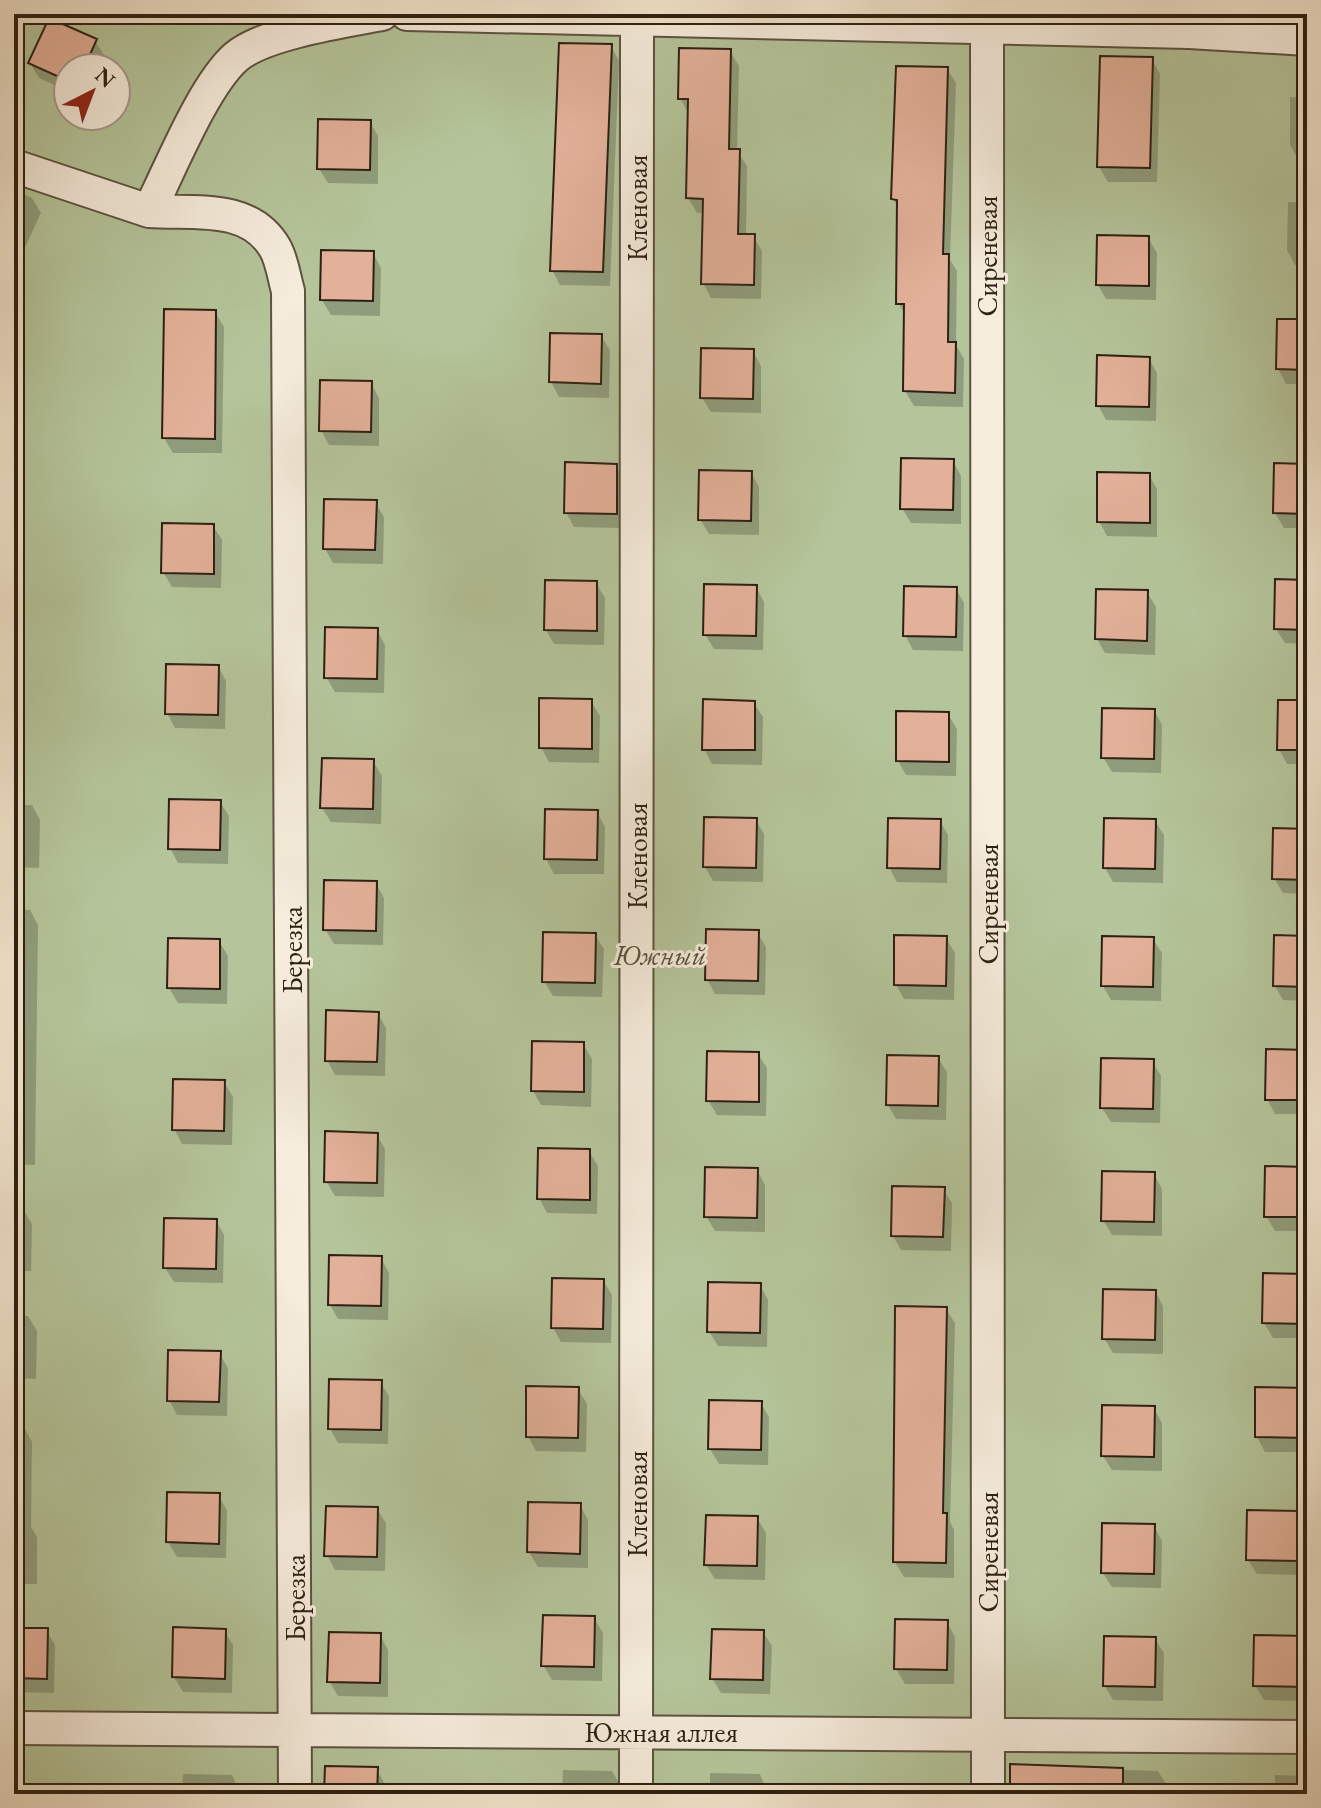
<svg xmlns="http://www.w3.org/2000/svg" width="1321" height="1808" font-family="'EB Garamond',serif">
  <style>
    .green { fill: #b5c59b; stroke: #717356; stroke-width: 2; fill-rule: evenodd }
    .shadow { fill: #0003 }
    .building { fill: #e3b099; stroke: #2d2112; stroke-width: 2 }
    .lines { fill: none; stroke-linecap: round; stroke-linejoin: round }
    .street-casing { stroke: #5e5240; stroke-width: 36 }
    .street { stroke: #f6eddd; stroke-width: 32 }
    .labels { text-anchor: middle; stroke-width: 6; stroke-linejoin: round; paint-order: stroke }
    .street-label { font-size: 28px; fill: #2d2112; stroke: #f6eddd }
    .park-label { font-size: 28px; font-style: italic; fill: #56523b; stroke: #f6eddd }
  </style>
  <rect width="100%" height="100%" fill="#f1e3cb"/>
  <filter id="stains"><feTurbulence type="fractalNoise" baseFrequency=".0025" numOctaves="4"/><feColorMatrix values="0 0 0 0 .2 0 0 0 0 .09 0 0 0 0 .02 0 0 0 .5 -.17"/></filter>
  <radialGradient id="worn" r=".72"><stop offset=".6" stop-color="#630" stop-opacity="0"/><stop offset="1" stop-color="#630" stop-opacity=".3"/></radialGradient>
  <path class="green" d="M14 14H1307V1794H14ZM68 68H116V116H68Z"/>
  <path class="shadow" d="M95 41 104 55 98 68H68V91L39 78 30 63Z
    M611 46 619 61 610 286 560 285 552 270Z
    M730 51 739 66 737 151 747 166 746 236H753L762 251 761 299 711 298 703 283 704 213H697L688 198V113L680 98Z
    M1152 59 1160 74 1157 182H1108L1099 167Z
    M947 69 956 83 950 260 957 271 956 345 964 359 963 407 914 406 905 391 906 316 898 303 899 209 893 199Z
    M1290 97 1307 98V160L1298 159 1290 145Z
    M370 122 378 136V184L328 183 319 169Z
    M14 190 32 198 41 213 21 256 14 253Z
    M1288 202H1307V265H1295L1287 250Z
    M1148 238 1157 253 1156 300 1106 299 1098 285Z
    M373 253 381 268 380 316 331 315 322 300Z
    M215 312 224 327 222 453H173L164 438Z
    M1307 321V384H1286L1278 369Z
    M601 336 610 350 609 398 559 397 551 382Z
    M753 351 761 366V413L711 412 702 398Z
    M1149 359 1157 373 1156 421 1106 420 1098 405Z
    M371 383 379 398V446L329 445 321 430Z
    M953 461 961 476V524L911 523 902 508Z
    M616 466 624 480V528L574 527 566 512Z
    M1307 466V528H1284L1275 513Z
    M751 473 759 487V535L709 534 700 519Z
    M1149 475 1157 489V537L1107 536 1099 521Z
    M375 502 384 517 383 564 333 563 325 549Z
    M213 526 222 540 221 588 172 587 163 572Z
    M1307 582V644L1285 643 1276 629Z
    M596 583 605 598 604 645 554 644 546 630Z
    M756 587 764 602 763 650 714 649 705 634Z
    M956 589 964 603 963 651 913 650 905 635Z
    M1147 592 1156 607 1155 655 1105 653 1097 639Z
    M377 630 385 645 384 693 335 692 326 677Z
    M218 666 226 681 225 729 175 728 167 713Z
    M591 701 600 716 599 763 549 762 541 747Z
    M1307 702V764H1287L1279 749Z
    M754 703 763 717 762 765 712 764 704 749Z
    M1154 710 1162 725 1161 773 1112 772 1103 757Z
    M948 714 957 729 956 776 906 775 898 761Z
    M373 761 382 776 381 824 331 822 322 808Z
    M220 802 229 816 228 864 178 863 170 848Z
    M14 805H32L40 820 39 868 14 867Z
    M597 812 605 827 604 874H554L546 859Z
    M756 820 764 834 763 882 713 881 705 867Z
    M940 821 948 835 947 883 897 882 889 867Z
    M1155 821 1164 835 1163 883 1113 882 1105 868Z
    M1307 831V894L1283 893 1274 878Z
    M376 883 384 898 383 945 334 944 325 929Z
    M14 910H30L38 925 35 1165 14 1164Z
    M757 932 766 947 765 995 715 994 707 979Z
    M595 935 604 949 602 997 553 996 544 981Z
    M946 938 955 953 954 1000 904 999 896 985Z
    M1307 938V1001L1283 1000 1275 986Z
    M1153 939 1162 953 1161 1001 1111 1000 1103 986Z
    M219 941 228 956 227 1004 178 1003 169 988Z
    M378 1014 386 1028 385 1076 335 1075 327 1060Z
    M583 1044 592 1059 591 1107 541 1105 533 1091Z
    M1307 1052V1114H1275L1267 1099Z
    M758 1054 767 1068 766 1116 717 1115 708 1100Z
    M938 1058 947 1072 946 1120 896 1119 888 1105Z
    M1152 1061 1161 1076 1160 1123 1111 1122 1102 1108Z
    M224 1082 233 1097 232 1145 182 1144 174 1129Z
    M377 1135 385 1149 384 1197 335 1196 326 1181Z
    M589 1151 598 1166 597 1214 547 1213 539 1198Z
    M1307 1169V1231H1275L1266 1216Z
    M757 1170 765 1185V1232L715 1231 706 1216Z
    M1154 1174 1162 1189V1236L1112 1235 1103 1220Z
    M943 1189 952 1203 951 1251 901 1250 893 1236Z
    M14 1209H23L32 1224 31 1271H14Z
    M216 1220 224 1235 223 1283 174 1282 165 1268Z
    M381 1258 389 1273 388 1320 338 1319 330 1305Z
    M1307 1276V1338H1273L1264 1323Z
    M603 1280 612 1295 611 1343 561 1342 553 1328Z
    M760 1285 768 1300 767 1347 718 1346 709 1331Z
    M1155 1291 1163 1306V1354L1113 1353 1104 1338Z
    M946 1309 955 1323 950 1522 954 1530V1578L904 1577 895 1562Z
    M14 1316H28L37 1331 36 1379 14 1378Z
    M219 1353 228 1368 227 1416 177 1415 169 1400Z
    M380 1382 389 1396 388 1444 338 1443 330 1429Z
    M578 1389 587 1404 586 1452 536 1451 528 1436Z
    M1307 1390V1452H1265L1257 1437Z
    M760 1402 769 1417 768 1465 719 1464 710 1449Z
    M1154 1408 1162 1423V1471L1112 1470 1103 1456Z
    M14 1427H24L32 1442 31 1527 37 1537V1584H14Z
    M218 1495 227 1510 226 1558 177 1557 168 1542Z
    M580 1505 588 1520V1568L538 1567 529 1552Z
    M377 1509 386 1523 385 1571 335 1570 327 1555Z
    M1299 1513 1307 1527 1306 1575 1257 1574 1248 1560Z
    M757 1518 766 1533 765 1580 715 1579 706 1565Z
    M1154 1526 1162 1541 1161 1588 1112 1587 1103 1573Z
    M594 1618 603 1633 602 1681 552 1680 543 1665Z
    M947 1622 955 1637 954 1684H905L896 1669Z
    M14 1629 46 1630 55 1645 54 1693 14 1692Z
    M224 1630 233 1645 232 1693 183 1692 174 1677Z
    M763 1632 772 1646 770 1694 721 1693 712 1678Z
    M380 1635 388 1650V1697L338 1696 329 1681Z
    M1306 1638 1307 1701 1264 1700 1255 1685Z
    M1155 1639 1164 1653 1163 1701 1113 1700 1105 1686Z
    M1012 1766 1158 1771 1167 1785V1794H1012Z
    M376 1769 385 1784V1794H327Z
    M563 1770 612 1771 621 1786V1794H562Z
    M710 1773 760 1774 768 1794H710Z
    M183 1774 232 1775 241 1794H182Z
    M1275 1775 1307 1776V1794H1275Z"/>
  <path class="building" d="M49 18 97 39 84 68H68V81L28 63Z
    M559 43 612 44 603 272 550 271Z
    M679 48 731 49 729 149H740L738 234H755L754 285 701 284 703 199 686 198 688 99H678Z
    M1100 56 1153 57 1150 168 1097 167Z
    M896 66 948 67 943 254H949L948 342H956L955 393 903 391 904 304H896L897 200 891 199Z
    M318 119 371 120 370 170 317 169Z
    M1097 235 1149 236V286L1096 285Z
    M321 250 374 251 373 301 320 300Z
    M164 309 216 310 215 439 162 438Z
    M1277 319H1307V370L1276 369Z
    M550 333 602 334 601 384 549 382Z
    M701 348 754 349 753 399 700 398Z
    M1097 355 1150 357 1149 407 1096 406Z
    M320 380 372 381 371 432 319 431Z
    M901 458 954 459 953 510 900 509Z
    M565 462 617 464V514L564 513Z
    M1274 463 1307 464V514L1273 513Z
    M699 470 752 471 751 521 698 520Z
    M1097 472 1150 473V523L1097 522Z
    M324 499 377 500 375 550 323 549Z
    M162 523 214 524V574L161 573Z
    M1275 579 1307 580V630L1274 629Z
    M545 580 597 581V631L544 630Z
    M704 584 757 585 756 636 703 635Z
    M904 586 957 587 956 637 903 636Z
    M1096 589 1148 590 1147 641 1095 639Z
    M325 627 378 628 377 679 324 678Z
    M166 664 219 665 218 715 165 714Z
    M539 698 592 699V749L539 748Z
    M703 699 755 701V750H702Z
    M1278 700H1307V750H1277Z
    M1102 708 1155 709 1154 759 1101 758Z
    M896 711 949 712V762L896 761Z
    M322 758 374 759 373 809 320 808Z
    M169 799 221 800 220 850 168 849Z
    M545 809 598 810 597 860 544 859Z
    M704 817 757 818 756 868 703 867Z
    M888 818 941 819 940 869 887 868Z
    M1104 818 1156 819 1155 869 1103 868Z
    M1273 828 1307 829V880L1272 879Z
    M324 880 377 881 376 931 323 930Z
    M706 929 759 930 758 981 705 980Z
    M543 932 596 933 595 983 542 982Z
    M894 935 947 936 946 986 894 985Z
    M1274 935 1307 936V987L1273 986Z
    M1102 936 1154 937 1153 987 1101 986Z
    M168 938 220 939V989L167 988Z
    M326 1010 379 1012 377 1062 325 1061Z
    M532 1041 584 1042V1092L531 1091Z
    M1266 1049 1307 1050V1100H1265Z
    M707 1051 759 1052V1102L706 1101Z
    M887 1055 939 1056 938 1106 886 1105Z
    M1101 1058 1154 1059 1153 1109 1100 1108Z
    M173 1079 225 1080 224 1131 172 1130Z
    M325 1131 378 1133 377 1183 324 1182Z
    M538 1148 590 1149V1200L537 1199Z
    M1265 1166 1307 1167V1217H1264Z
    M705 1167 758 1168 757 1218 704 1217Z
    M1102 1171 1155 1172 1154 1222 1101 1221Z
    M892 1186 945 1187 943 1237 891 1236Z
    M164 1218 217 1219 216 1269 163 1268Z
    M329 1255 382 1256 381 1306 328 1305Z
    M1263 1273 1307 1274V1324L1262 1323Z
    M552 1278 604 1279 603 1329 551 1328Z
    M708 1282 761 1283 760 1333 707 1332Z
    M1103 1289 1156 1290 1155 1340 1102 1339Z
    M895 1306 947 1307 943 1513H947L946 1563 893 1562Z
    M168 1350 221 1351 219 1402 167 1401Z
    M329 1379 382 1380 381 1430 328 1429Z
    M526 1386 579 1387 578 1438 526 1437Z
    M1255 1387 1307 1388V1438L1255 1437Z
    M709 1400 762 1401 761 1450 708 1449Z
    M1102 1405 1155 1406 1154 1457 1101 1456Z
    M167 1492 220 1493 219 1544 166 1542Z
    M528 1502 581 1503 580 1554 527 1552Z
    M326 1506 378 1507 377 1557 324 1556Z
    M1247 1510 1300 1511 1299 1561 1246 1560Z
    M706 1515 758 1516 757 1566 704 1565Z
    M1102 1523 1155 1524 1154 1574 1101 1573Z
    M543 1615 595 1616 594 1667 541 1666Z
    M895 1619 948 1620 947 1670 894 1669Z
    M173 1627 226 1629 225 1679 172 1677Z
    M14 1628H48L47 1679 14 1678Z
    M712 1629 764 1630 763 1680 710 1679Z
    M329 1632 381 1633 380 1683 327 1682Z
    M1254 1635 1307 1636 1306 1687 1253 1686Z
    M1104 1636 1156 1637 1155 1687 1103 1686Z
    M1010 1764 1123 1768V1794H1010Z
    M325 1766 378 1767 377 1794H324Z"/>
  <g class="lines">
    <defs>
      <path id="street" d="M407 14 1189 32 1307 39
        M987 14 988 1794
        M14 166 149 211C170 170 203 86 236 57 264 33 345 21 382 14
        M149 211C193 214 249 203 275 248 282 260 284 277 288 291L295 1794
        M14 1728 1307 1737
        M636 1794 637 14"/>
    </defs>
    <use href="#street" class="street-casing"/>
    <use href="#street" class="street"/>
  </g>
  <g class="labels">
    <g class="street-label">
      <text transform="translate(637 208) rotate(-90)" y="10">Кленовая</text>
      <text transform="translate(987 256) rotate(-90)" y="10">Сиреневая</text>
      <text transform="translate(637 856) rotate(-90)" y="10">Кленовая</text>
      <text transform="translate(988 904) rotate(-90)" y="10">Сиреневая</text>
      <text transform="translate(292 950) rotate(-90)" y="10">Березка</text>
      <text transform="translate(637 1504) rotate(-90)" y="10">Кленовая</text>
      <text transform="translate(988 1552) rotate(-90)" y="10">Сиреневая</text>
      <text transform="translate(295 1598) rotate(-90)" y="10">Березка</text>
      <text x="661" y="1742">Южная аллея</text>
    </g>
    <g class="park-label">
      <text x="660" y="965">Южный</text>
    </g>
  </g>
  <rect width="1321" height="1808" fill="none" stroke="#f1e3cb" stroke-width="48"/>
  <rect x="16" y="16" width="1289" height="1776" fill="none" stroke="#2d2112" stroke-width="4"/>
  <rect x="24" y="24" width="1273" height="1760" fill="none" stroke="#2d2112" stroke-width="2"/>
  <g transform="translate(92 92) rotate(42)"><circle r="38" fill="#f6eddd" stroke="#a69b8c" stroke-width="2"/>
  <path d="M0-6L14 30L0 20L-14 30Z" fill="#8f2418"/>
  <text y="-12" font-size="22" font-weight="bold" text-anchor="middle" fill="#2d2112">N</text>
  </g>
  <rect width="100%" height="100%" filter="url(#stains)"/>
  <rect width="100%" height="100%" fill="url(#worn)"/>
</svg>
